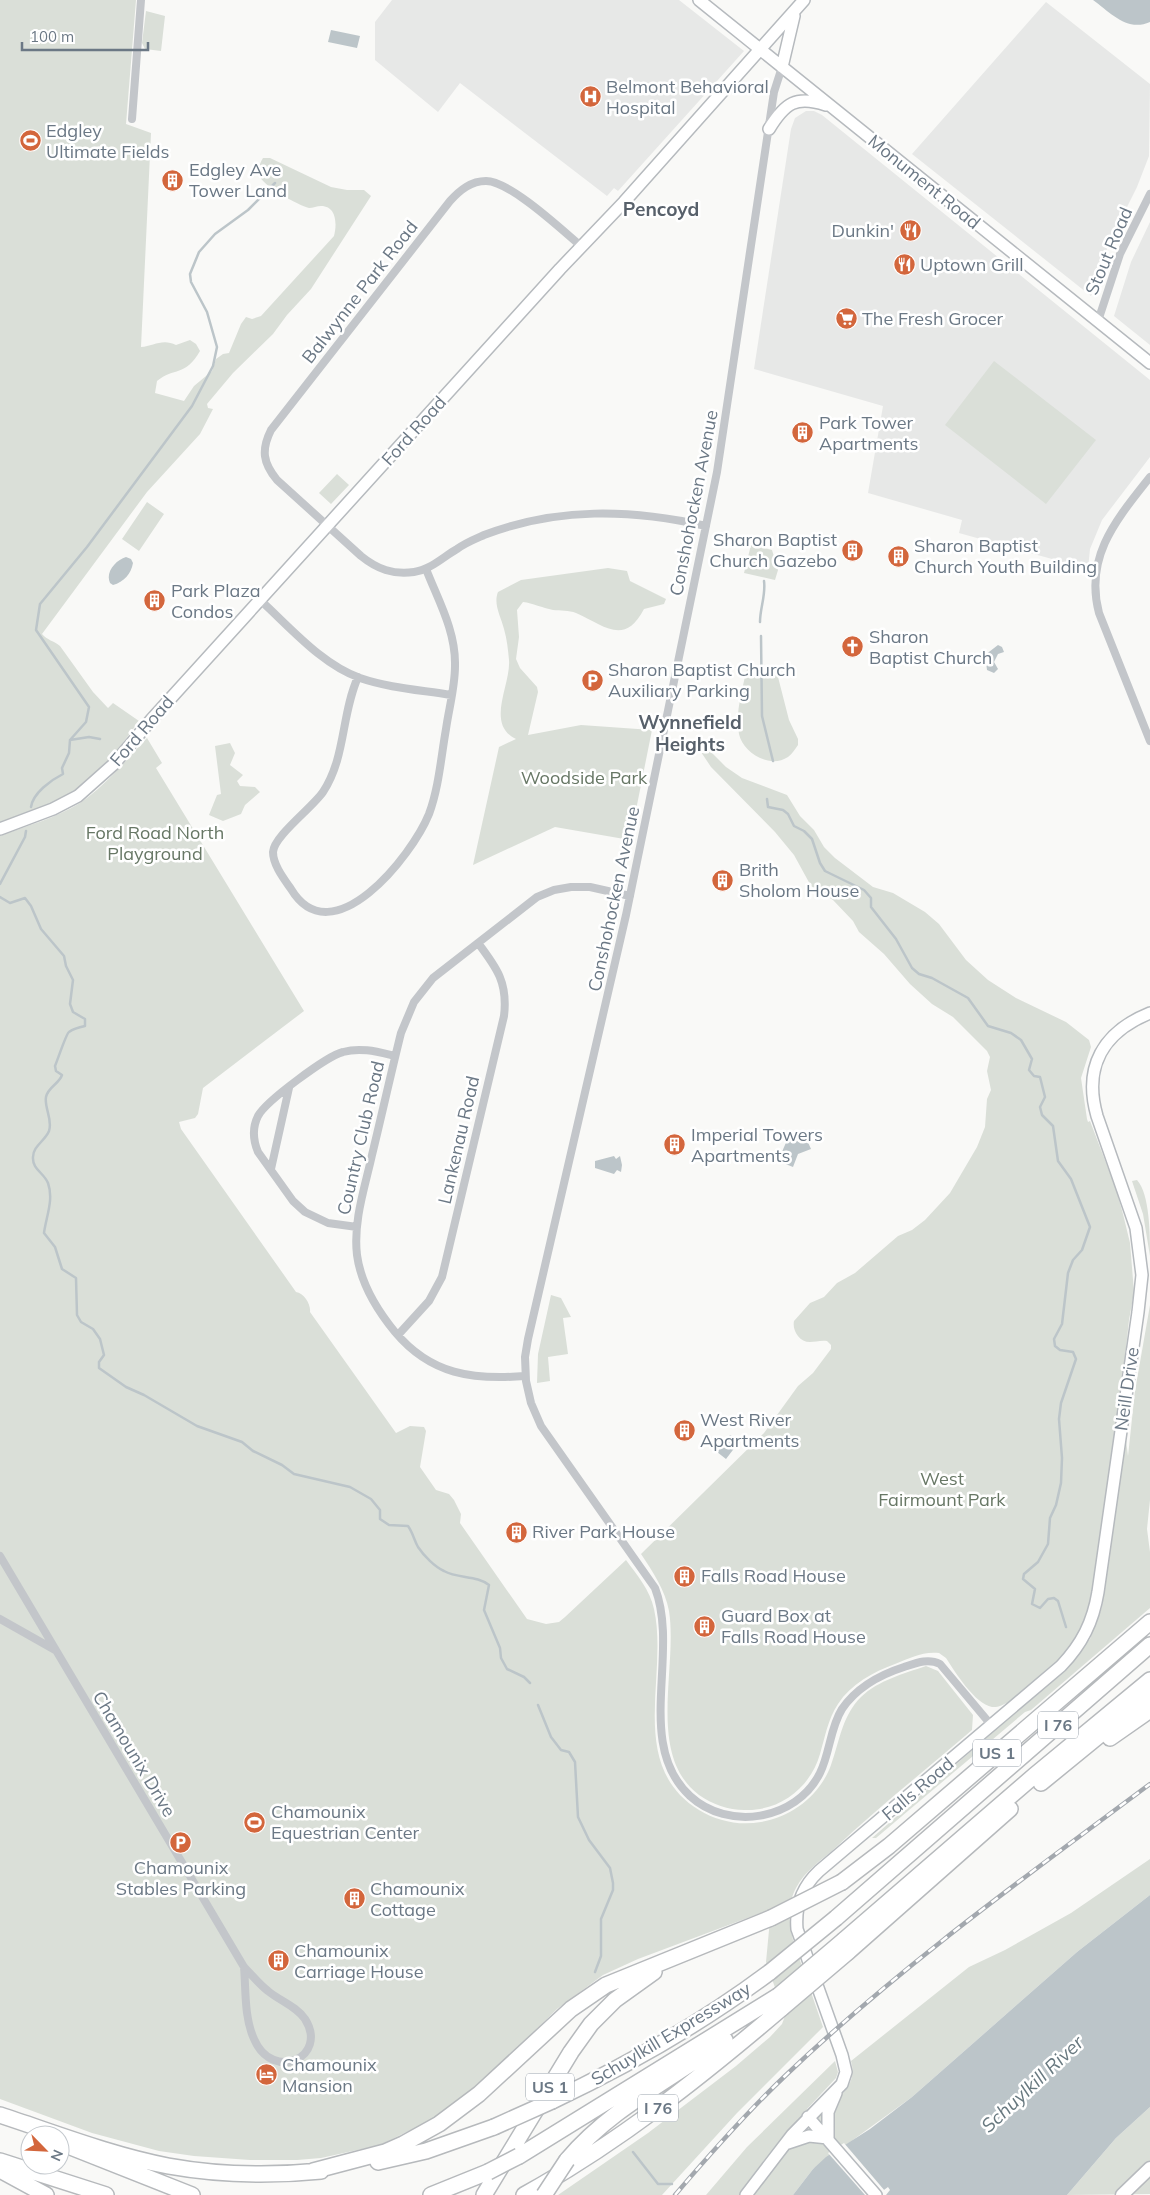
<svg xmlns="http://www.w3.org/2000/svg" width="1150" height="2195" font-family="Mulish,sans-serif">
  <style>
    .built { fill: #e7e8e7 }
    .green { fill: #dadfd8 }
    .water { fill: #bcc5c9 }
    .pier { fill: #f9f9f7 }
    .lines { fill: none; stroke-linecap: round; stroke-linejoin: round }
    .stream { stroke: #bcc5c9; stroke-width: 2.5 }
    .secondary-casing { stroke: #b6babe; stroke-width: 14 }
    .primary-casing { stroke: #b7babe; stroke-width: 15 }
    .highway-casing { stroke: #b6b9bc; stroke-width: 18 }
    .street { stroke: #c3c6ca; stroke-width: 8 }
    .secondary { stroke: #fff; stroke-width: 11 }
    .primary { stroke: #fff; stroke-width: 12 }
    .highway { stroke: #fff; stroke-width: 15 }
    .rail-casing { stroke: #a3a8ae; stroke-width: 4.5 }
    .rail { stroke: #fff; stroke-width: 2.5; stroke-dasharray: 8; stroke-linecap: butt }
    .highway-bridge-casing { stroke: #b6b9bc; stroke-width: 18; stroke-linecap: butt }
    .highway-bridge { stroke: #fff; stroke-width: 15 }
    .labels { text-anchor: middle; stroke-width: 5; stroke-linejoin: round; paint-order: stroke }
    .shield { fill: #fff; stroke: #97a0aa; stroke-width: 1 }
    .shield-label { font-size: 16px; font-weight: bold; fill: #6b7885 }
    .poi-label { font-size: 18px; fill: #6b7885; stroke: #fff; text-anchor: start }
    .street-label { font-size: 18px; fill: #6b7885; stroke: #fff }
    .park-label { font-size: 18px; fill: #677765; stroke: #fff }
    .neighbourhood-label { font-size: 19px; font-weight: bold; fill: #58616b; stroke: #fff }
    .water-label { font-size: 19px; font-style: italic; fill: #67787f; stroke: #fff }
  </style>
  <rect width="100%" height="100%" fill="#f9f9f7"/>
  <path class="built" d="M392 0H679L744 51 618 191 614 188 607 196 460 83 438 112 375 60V22Z
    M1046 2 1150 84 1149 156 1137 187 1109 243 1091 296 912 154Z
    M806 111H814L822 115 1150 380V457L1102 520 1090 549 1088 569 959 533 962 520 868 493 883 406 754 369 791 129 795 118Z
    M1150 222V345L1114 316 1131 262Z"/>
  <path class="green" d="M0 0H136L126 124 151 133 141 347C153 346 163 338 176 345L190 340 196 344 200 351C185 377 174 367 157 381L155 393 184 401 194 386 212 371 216 359 223 354 229 353 241 324 246 317 252 319 261 316 334 236C337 225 337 206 321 206 317 206 313 208 309 208 298 205 265 187 260 177 257 170 259 165 263 158H270L331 187 347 190H364L371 196 311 289 287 315 273 334 233 373 207 404 208 408 213 409 200 434 147 492 42 634C47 640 54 641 60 646L93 692 108 708 113 703 139 721 114 755 79 788 55 802 0 823Z
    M146 11 165 16 161 51 145 49 142 43Z
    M994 361 1096 440 1046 504 945 425Z
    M337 474 349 485 331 504 319 493Z
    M147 502 164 514 139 551 122 539Z
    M751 545 772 550 778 570 775 580 744 573Z
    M608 568 627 571 630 581 666 599 664 604 644 609C624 647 604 625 576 613 569 610 560 611 553 610 542 608 533 603 523 602L517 610 519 637 516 659 520 668 537 687 538 692 528 735 581 725 652 730 630 840 555 827 473 865 499 747 516 739C485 724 511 685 509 660 508 650 507 639 504 629 501 617 493 604 498 592L521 580Z
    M757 667 766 669 778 677 789 720 798 739V745C795 749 792 754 788 757 770 769 743 753 739 734 735 714 742 691 746 672L748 668Z
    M147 738 162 763 156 768 304 1011 203 1088 198 1114 195 1118 179 1122 181 1129 296 1292C304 1293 311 1304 310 1312L396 1433 410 1426 424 1427 426 1431 420 1467 436 1490 449 1494 454 1500 461 1514 460 1523 527 1619 546 1624 559 1622 565 1617 626 1560C637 1575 650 1590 654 1609 669 1676 626 1765 699 1810 717 1821 739 1826 761 1822 792 1817 820 1795 831 1765 840 1740 842 1716 861 1697 879 1680 903 1674 926 1666L938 1671 973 1715 972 1730C926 1770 877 1808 833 1850 819 1862 805 1871 796 1888 787 1905 789 1922 793 1940L823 2027 737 2113 662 2195H558L648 2133 736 2066 770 2037 782 2024 785 2016 766 1962 771 1909 638 1959 603 1975 557 2009 475 2089 437 2117 380 2145 321 2158 297 2160H250L194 2156 159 2151 92 2133 0 2099V836C26 826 56 818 80 803 105 786 126 760 147 738Z
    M230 743 235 753 230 765 243 775 237 781 240 786 255 787 260 792 245 805 241 814 223 821 209 815 217 795 221 794 215 746Z
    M706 747 726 767 742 778 787 795 800 816 814 830 824 847 835 858 873 887 893 893 925 912 939 924 966 960 988 980 1016 998 1066 1022 1089 1040 1091 1047 1081 1078 1087 1119 1088 1122 1090 1121 1116 1189 1123 1214 1130 1243 1134 1292 1129 1320 1122 1385 1093 1587C1090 1605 1086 1622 1077 1638 1067 1654 1011 1710 992 1707 975 1704 955 1672 946 1658L939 1653C923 1651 910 1658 895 1664 873 1672 851 1684 838 1704 828 1719 825 1737 820 1754 811 1786 782 1810 748 1810 731 1811 713 1805 699 1795 646 1755 678 1668 669 1611 665 1590 653 1572 641 1554L764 1433 798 1386 813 1373 831 1349V1345L827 1341C821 1340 815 1342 810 1342 799 1342 792 1330 794 1321L810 1303 824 1297 837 1283 855 1273 898 1236 912 1230 925 1220 950 1193 977 1147 985 1127 987 1099 991 1090 987 1071 990 1057 987 1051 953 1017 932 1004 910 984 884 954 859 932 853 921 833 900 811 886 794 855 775 832 711 767 701 752Z
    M1137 1180C1150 1194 1150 1236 1150 1256L1143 1214 1132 1181Z
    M551 1295 561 1298 571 1317 563 1318 568 1354 548 1357 550 1381 537 1383 538 1354Z
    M1150 1305V1500L1147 1529 1150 1552V1608L1031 1710 1025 1712 876 1838H872L1066 1668 1090 1639 1102 1607 1126 1440 1128 1456 1135 1391Z
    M1150 1859V1895L1077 1952 912 2097 813 2169 793 2195H706L747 2147 835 2061 838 2072 836 2078 807 2109 817 2118C833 2100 859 2089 851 2061L969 1967 1005 1950 1071 1913Z
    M1150 2107V2194L1067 2195 1116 2138Z"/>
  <path class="water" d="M1093 0H1150V22C1127 32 1111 13 1093 0Z
    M331 30 360 36 357 48 328 42Z
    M126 557 131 559 133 563C131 574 124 582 113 585L110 583C105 572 116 560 126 557Z
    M998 645 1002 647 1004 652 998 654 994 662 998 669 994 673 987 670 985 655Z
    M788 1138 800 1142 807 1140 811 1149 798 1154 793 1167 778 1161Z
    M614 1156 616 1159 620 1156 622 1165 621 1172 617 1170 614 1174 595 1168V1161Z
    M730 1435 739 1440V1442L726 1459 717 1452Z
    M1150 1895V2107L1116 2138 1067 2195H886L890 2190 888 2187 877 2195H793L813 2169 826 2157 870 2129 912 2097 1077 1952Z"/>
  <path class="pier" d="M844 2143 885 2191 881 2195H865L828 2153Z"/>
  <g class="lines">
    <path class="stream" d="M760 622C760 608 766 595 764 581
      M761 636 762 716 773 761
      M70 740 86 722 89 707 36 630 40 604 87 547 192 406 213 366 217 347 207 312 191 282 190 274 199 252 215 234 248 210 275 183
      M767 799 768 807 783 810 788 814 794 826 804 831 812 839 820 863 825 871 864 890 871 898V907L896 939 912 968 919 974 932 978 968 998 988 1026 1011 1033 1021 1040 1032 1059 1029 1070 1034 1076 1040 1077 1045 1097 1040 1107 1042 1115 1053 1126 1058 1161 1071 1179 1090 1227 1082 1250 1073 1260 1068 1273 1062 1324 1054 1339 1055 1346 1060 1350 1073 1352 1076 1359 1061 1403 1059 1419 1062 1458 1061 1483 1056 1505 1050 1518 1048 1544 1038 1562 1024 1574 1023 1579 1035 1589 1032 1604 1040 1608 1048 1599 1054 1598 1058 1601 1066 1627
      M31 807C33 793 51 780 63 774L62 768 69 753 70 740 89 737 100 739
      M0 884 25 837 26 831
      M0 897 10 903 25 898 31 906 41 929 64 956 66 966 73 980 70 1004 73 1012 85 1019V1026C80 1027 73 1029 69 1032 66 1034 58 1059 55 1066L56 1071 62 1075C59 1084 48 1087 46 1097 44 1108 53 1119 49 1131 45 1141 33 1146 33 1157 32 1169 44 1173 48 1183 54 1200 46 1217 44 1233L55 1247 62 1269 76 1278 77 1315 81 1322 93 1329 100 1339 104 1355 99 1362V1368L126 1387 144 1395 197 1426 242 1442 253 1451 282 1465 294 1474 350 1487 371 1499 380 1510V1519L389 1525 408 1526C413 1533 414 1540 418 1547 424 1556 435 1567 444 1571 458 1579 477 1575 489 1585L484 1610 500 1648 501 1658 507 1669 524 1677 530 1683
      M538 1705 551 1737 561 1750 569 1752 575 1762 578 1817 589 1840 610 1868 613 1883V1890L601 1919V1956L595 1972
      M633 2152 658 2184H672"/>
    <defs>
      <path id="secondary" d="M699 0 1150 363
        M782 67 794 16
        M769 129C785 103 796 95 826 105
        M0 829 53 809 78 796 114 764 151 720 560 269 624 202 804 0
        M808 2117 876 2195
        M828 2138V2112L836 2093
        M788 2143 809 2136 828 2138
        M746 2195 792 2135 842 2084 846 2072 842 2055 797 1929C795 1905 802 1887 819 1871L1061 1666C1082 1644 1093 1622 1098 1592L1138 1312 1142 1275 1136 1228 1097 1116C1083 1067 1103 1032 1150 1013"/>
      <path id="primary" d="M1122 2195 1150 2168"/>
      <path id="highway" d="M1110 1738 1150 1710
        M1041 1783 1150 1694
        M842 1882 889 1846 1150 1622
        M836 1918 1150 1645
        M844 1940 1035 1775 1150 1680
        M848 1952 1010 1809
        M552 2101C628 2065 702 2023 770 1972
        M0 2115C55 2133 111 2155 168 2166 218 2175 271 2176 321 2171
        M68 2146 192 2195
        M519 2156 778 1996
        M567 2160C613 2106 670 2081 725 2040
        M0 2161 106 2195
        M378 2162 426 2151 494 2127
        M0 2170 46 2195
        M313 2171 385 2152 403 2144 439 2124 479 2094 571 2009 606 1985 771 1918
        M431 2195 488 2172
        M484 2195 571 2052 591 2024 615 2000 654 1972
        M524 2195C618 2143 701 2077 782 2008"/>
    </defs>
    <use href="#secondary" class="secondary-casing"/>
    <use href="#primary" class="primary-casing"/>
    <use href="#highway" class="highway-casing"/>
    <path class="street" d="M782 67 774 92 717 472 626 915 528 1339 525 1357 526 1381 531 1403 541 1426 655 1588C680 1653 634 1744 690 1796 728 1831 796 1821 820 1773 830 1753 830 1728 842 1709 857 1687 879 1675 904 1667 916 1663 928 1658 940 1664L992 1726
      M132 119 141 0
      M581 246C562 230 510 181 486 181 471 181 460 190 450 201L271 430C261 450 263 463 277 480L361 556C377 569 393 575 414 572 430 570 443 557 457 549 465 543 475 539 484 535 557 507 631 509 706 526
      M1098 321 1120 254 1150 194
      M1150 477C1117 519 1084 556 1099 613L1150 741
      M260 600C290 627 321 664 360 678 389 688 421 690 451 695
      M358 677C341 715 346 757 323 792 312 808 274 836 273 852 273 865 284 879 291 889 332 957 412 856 429 814 439 787 441 757 446 729 449 708 455 687 455 666 456 631 438 600 426 569
      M271 1169 289 1088
      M357 1227 328 1223 305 1212 293 1201 258 1152C253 1140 252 1128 258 1116 266 1101 327 1056 343 1052 361 1047 378 1052 395 1056
      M398 1335 429 1301 442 1277 504 1016C508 983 497 968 478 943
      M525 1376C473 1380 431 1375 395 1332 377 1310 361 1285 357 1255 353 1221 365 1187 372 1155 382 1114 391 1073 401 1033L414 1002 433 978 537 897 554 890 571 887H590L630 896
      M0 1556 244 1967C252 1975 259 1984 268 1991 280 2001 296 2006 305 2019 329 2057 273 2083 254 2039 244 2017 246 1990 244 1967
      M0 1619 55 1650"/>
    <use href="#secondary" class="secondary"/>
    <use href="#primary" class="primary"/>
    <use href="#highway" class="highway"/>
    <defs>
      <path id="rail" d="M675 2195C710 2154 746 2113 785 2076 898 1968 1025 1877 1150 1784"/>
    </defs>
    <use href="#rail" class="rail-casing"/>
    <use href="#rail" class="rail"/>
    <defs>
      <path id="highway-bridge" d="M771 1918 842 1882
        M770 1972 836 1918
        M778 1996 844 1940
        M782 2008 848 1952
        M494 2127 552 2101
        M488 2172 519 2156
        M544 2195 567 2160"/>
    </defs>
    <use href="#highway-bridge" class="highway-bridge-casing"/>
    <use href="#highway-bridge" class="highway-bridge"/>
  </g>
  <defs>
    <symbol id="hospital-disc" viewBox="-11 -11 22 22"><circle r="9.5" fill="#d3663c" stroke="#fff"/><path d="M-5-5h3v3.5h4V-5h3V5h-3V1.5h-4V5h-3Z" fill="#fff"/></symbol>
    <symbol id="stadium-disc" viewBox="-11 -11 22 22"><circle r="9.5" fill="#d3663c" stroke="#fff"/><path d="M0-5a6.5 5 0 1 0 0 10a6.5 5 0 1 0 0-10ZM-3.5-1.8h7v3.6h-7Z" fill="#fff"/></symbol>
    <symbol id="building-disc" viewBox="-11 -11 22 22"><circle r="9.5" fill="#d3663c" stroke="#fff"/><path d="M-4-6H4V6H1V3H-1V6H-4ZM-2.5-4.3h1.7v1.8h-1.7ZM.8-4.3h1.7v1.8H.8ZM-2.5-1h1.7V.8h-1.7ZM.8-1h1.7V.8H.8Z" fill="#fff"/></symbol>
    <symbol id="restaurant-disc" viewBox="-11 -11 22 22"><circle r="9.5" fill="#d3663c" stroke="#fff"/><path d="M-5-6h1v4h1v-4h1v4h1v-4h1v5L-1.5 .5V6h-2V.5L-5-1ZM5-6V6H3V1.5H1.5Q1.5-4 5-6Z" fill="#fff"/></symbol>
    <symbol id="supermarket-disc" viewBox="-11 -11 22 22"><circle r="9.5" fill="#d3663c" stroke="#fff"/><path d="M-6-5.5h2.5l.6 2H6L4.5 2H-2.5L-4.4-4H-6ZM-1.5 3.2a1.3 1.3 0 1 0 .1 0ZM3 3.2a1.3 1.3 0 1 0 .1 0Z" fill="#fff"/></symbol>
    <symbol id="church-disc" viewBox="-11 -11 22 22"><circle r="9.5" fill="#d3663c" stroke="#fff"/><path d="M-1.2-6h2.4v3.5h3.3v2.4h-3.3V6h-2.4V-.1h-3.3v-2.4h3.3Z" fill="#fff"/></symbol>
    <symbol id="parking-disc" viewBox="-11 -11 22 22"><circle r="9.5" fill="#d3663c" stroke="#fff"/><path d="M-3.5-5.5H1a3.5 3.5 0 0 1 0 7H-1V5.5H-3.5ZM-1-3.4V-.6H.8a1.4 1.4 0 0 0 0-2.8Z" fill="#fff"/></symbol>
    <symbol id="hotel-disc" viewBox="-11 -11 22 22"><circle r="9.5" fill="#d3663c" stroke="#fff"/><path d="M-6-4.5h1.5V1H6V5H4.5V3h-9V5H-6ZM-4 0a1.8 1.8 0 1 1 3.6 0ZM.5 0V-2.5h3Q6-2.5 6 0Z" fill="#fff"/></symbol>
  </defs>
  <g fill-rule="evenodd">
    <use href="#hospital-disc" x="578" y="84" width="25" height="25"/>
    <use href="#stadium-disc" x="18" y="128" width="25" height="25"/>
    <use href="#building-disc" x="160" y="168" width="25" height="25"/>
    <use href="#restaurant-disc" x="898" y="218" width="25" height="25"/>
    <use href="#restaurant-disc" x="892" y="252" width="25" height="25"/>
    <use href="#supermarket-disc" x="834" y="306" width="25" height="25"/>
    <use href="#building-disc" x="790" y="420" width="25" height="25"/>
    <use href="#building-disc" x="840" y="538" width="25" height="25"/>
    <use href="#building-disc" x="886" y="544" width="25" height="25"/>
    <use href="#building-disc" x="142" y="588" width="25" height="25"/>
    <use href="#church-disc" x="840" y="634" width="25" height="25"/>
    <use href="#parking-disc" x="580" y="668" width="25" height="25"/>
    <use href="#building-disc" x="710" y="868" width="25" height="25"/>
    <use href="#building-disc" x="662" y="1132" width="25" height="25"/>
    <use href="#building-disc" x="672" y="1418" width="25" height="25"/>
    <use href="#building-disc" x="504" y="1520" width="25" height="25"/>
    <use href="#building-disc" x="672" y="1564" width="25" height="25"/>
    <use href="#building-disc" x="692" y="1614" width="25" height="25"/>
    <use href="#stadium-disc" x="242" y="1810" width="25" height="25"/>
    <use href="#parking-disc" x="168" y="1830" width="25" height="25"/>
    <use href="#building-disc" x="342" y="1886" width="25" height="25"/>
    <use href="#building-disc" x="266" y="1948" width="25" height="25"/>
    <use href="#hotel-disc" x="254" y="2062" width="25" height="25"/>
  </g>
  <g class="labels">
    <g class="shield">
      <rect x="1038" y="1711.5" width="40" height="27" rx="4"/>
      <rect x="973" y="1739.5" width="48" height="27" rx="4"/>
      <rect x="526" y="2073.5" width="48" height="27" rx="4"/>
      <rect x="638" y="2094.5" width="40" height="27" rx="4"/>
    </g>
    <g class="shield-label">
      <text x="1058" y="1731">I 76</text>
      <text x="997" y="1759">US 1</text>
      <text x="550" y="2093">US 1</text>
      <text x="658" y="2114">I 76</text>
    </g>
    <g class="poi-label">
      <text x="606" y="93">Belmont Behavioral<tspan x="606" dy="21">Hospital</tspan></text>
      <text x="46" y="137">Edgley<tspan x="46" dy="21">Ultimate Fields</tspan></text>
      <text x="189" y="176">Edgley Ave<tspan x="189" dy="21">Tower Land</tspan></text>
      <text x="894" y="237" text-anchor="end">Dunkin'</text>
      <text x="920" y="271">Uptown Grill</text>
      <text x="862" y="325">The Fresh Grocer</text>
      <text x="819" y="429">Park Tower<tspan x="819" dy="21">Apartments</tspan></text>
      <text x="837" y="546" text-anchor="end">Sharon Baptist<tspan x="837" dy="21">Church Gazebo</tspan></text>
      <text x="914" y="552">Sharon Baptist<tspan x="914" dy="21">Church Youth Building</tspan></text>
      <text x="171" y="597">Park Plaza<tspan x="171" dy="21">Condos</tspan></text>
      <text x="869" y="643">Sharon<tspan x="869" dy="21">Baptist Church</tspan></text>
      <text x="608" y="676">Sharon Baptist Church<tspan x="608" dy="21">Auxiliary Parking</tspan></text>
      <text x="739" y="876">Brith<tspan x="739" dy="21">Sholom House</tspan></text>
      <text x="691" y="1141">Imperial Towers<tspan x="691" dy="21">Apartments</tspan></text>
      <text x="700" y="1426">West River<tspan x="700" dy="21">Apartments</tspan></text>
      <text x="532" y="1538">River Park House</text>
      <text x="701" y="1582">Falls Road House</text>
      <text x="721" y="1622">Guard Box at<tspan x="721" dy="21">Falls Road House</tspan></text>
      <text x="271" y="1818">Chamounix<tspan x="271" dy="21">Equestrian Center</tspan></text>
      <text x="181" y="1874" text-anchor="middle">Chamounix<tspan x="181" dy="21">Stables Parking</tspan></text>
      <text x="370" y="1895">Chamounix<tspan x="370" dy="21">Cottage</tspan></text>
      <text x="294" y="1957">Chamounix<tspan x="294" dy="21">Carriage House</tspan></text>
      <text x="282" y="2071">Chamounix<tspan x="282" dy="21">Mansion</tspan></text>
    </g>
    <g class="street-label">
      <text transform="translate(924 182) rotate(39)" y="6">Monument Road</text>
      <text transform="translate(1109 251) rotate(-67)" y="6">Stout Road</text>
      <text transform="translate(360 292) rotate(-52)" y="6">Balwynne Park Road</text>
      <text transform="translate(414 431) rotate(-48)" y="6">Ford Road</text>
      <text transform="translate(694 503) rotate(-79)" y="6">Conshohocken Avenue</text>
      <text transform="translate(142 731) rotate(-49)" y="6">Ford Road</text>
      <text transform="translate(614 899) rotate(-78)" y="6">Conshohocken Avenue</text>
      <text transform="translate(361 1138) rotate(-77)" y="6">Country Club Road</text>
      <text transform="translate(459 1140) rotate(-77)" y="6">Lankenau Road</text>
      <text transform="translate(1127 1389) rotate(-82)" y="6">Neill Drive</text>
      <text transform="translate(134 1754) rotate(59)" y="6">Chamounix Drive</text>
      <text transform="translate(918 1789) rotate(-40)" y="6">Falls Road</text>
      <text transform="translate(671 2034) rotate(-31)" y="6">Schuylkill Expressway</text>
    </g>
    <g class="park-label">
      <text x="584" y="784">Woodside Park</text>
      <text x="155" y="839">Ford Road North<tspan x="155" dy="21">Playground</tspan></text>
      <text x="942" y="1485">West<tspan x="942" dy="21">Fairmount Park</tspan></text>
    </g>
    <g class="neighbourhood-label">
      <text x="661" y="216">Pencoyd</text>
      <text x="690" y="729">Wynnefield<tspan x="690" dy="22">Heights</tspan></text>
    </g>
    <g class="water-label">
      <text transform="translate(1032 2084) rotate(-43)" y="7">Schuylkill River</text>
    </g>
  </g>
  <g transform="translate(45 2150) rotate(114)"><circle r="24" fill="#ffffff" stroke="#c4c9ce"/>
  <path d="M0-4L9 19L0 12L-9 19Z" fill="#d3663c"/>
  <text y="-8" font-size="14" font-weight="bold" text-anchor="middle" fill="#6b7885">N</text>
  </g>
  <path d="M22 42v8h126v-8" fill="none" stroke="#6b7885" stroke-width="2.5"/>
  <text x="30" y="42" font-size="15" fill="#6b7885" stroke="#ffffff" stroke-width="4" paint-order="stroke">100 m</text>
</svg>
